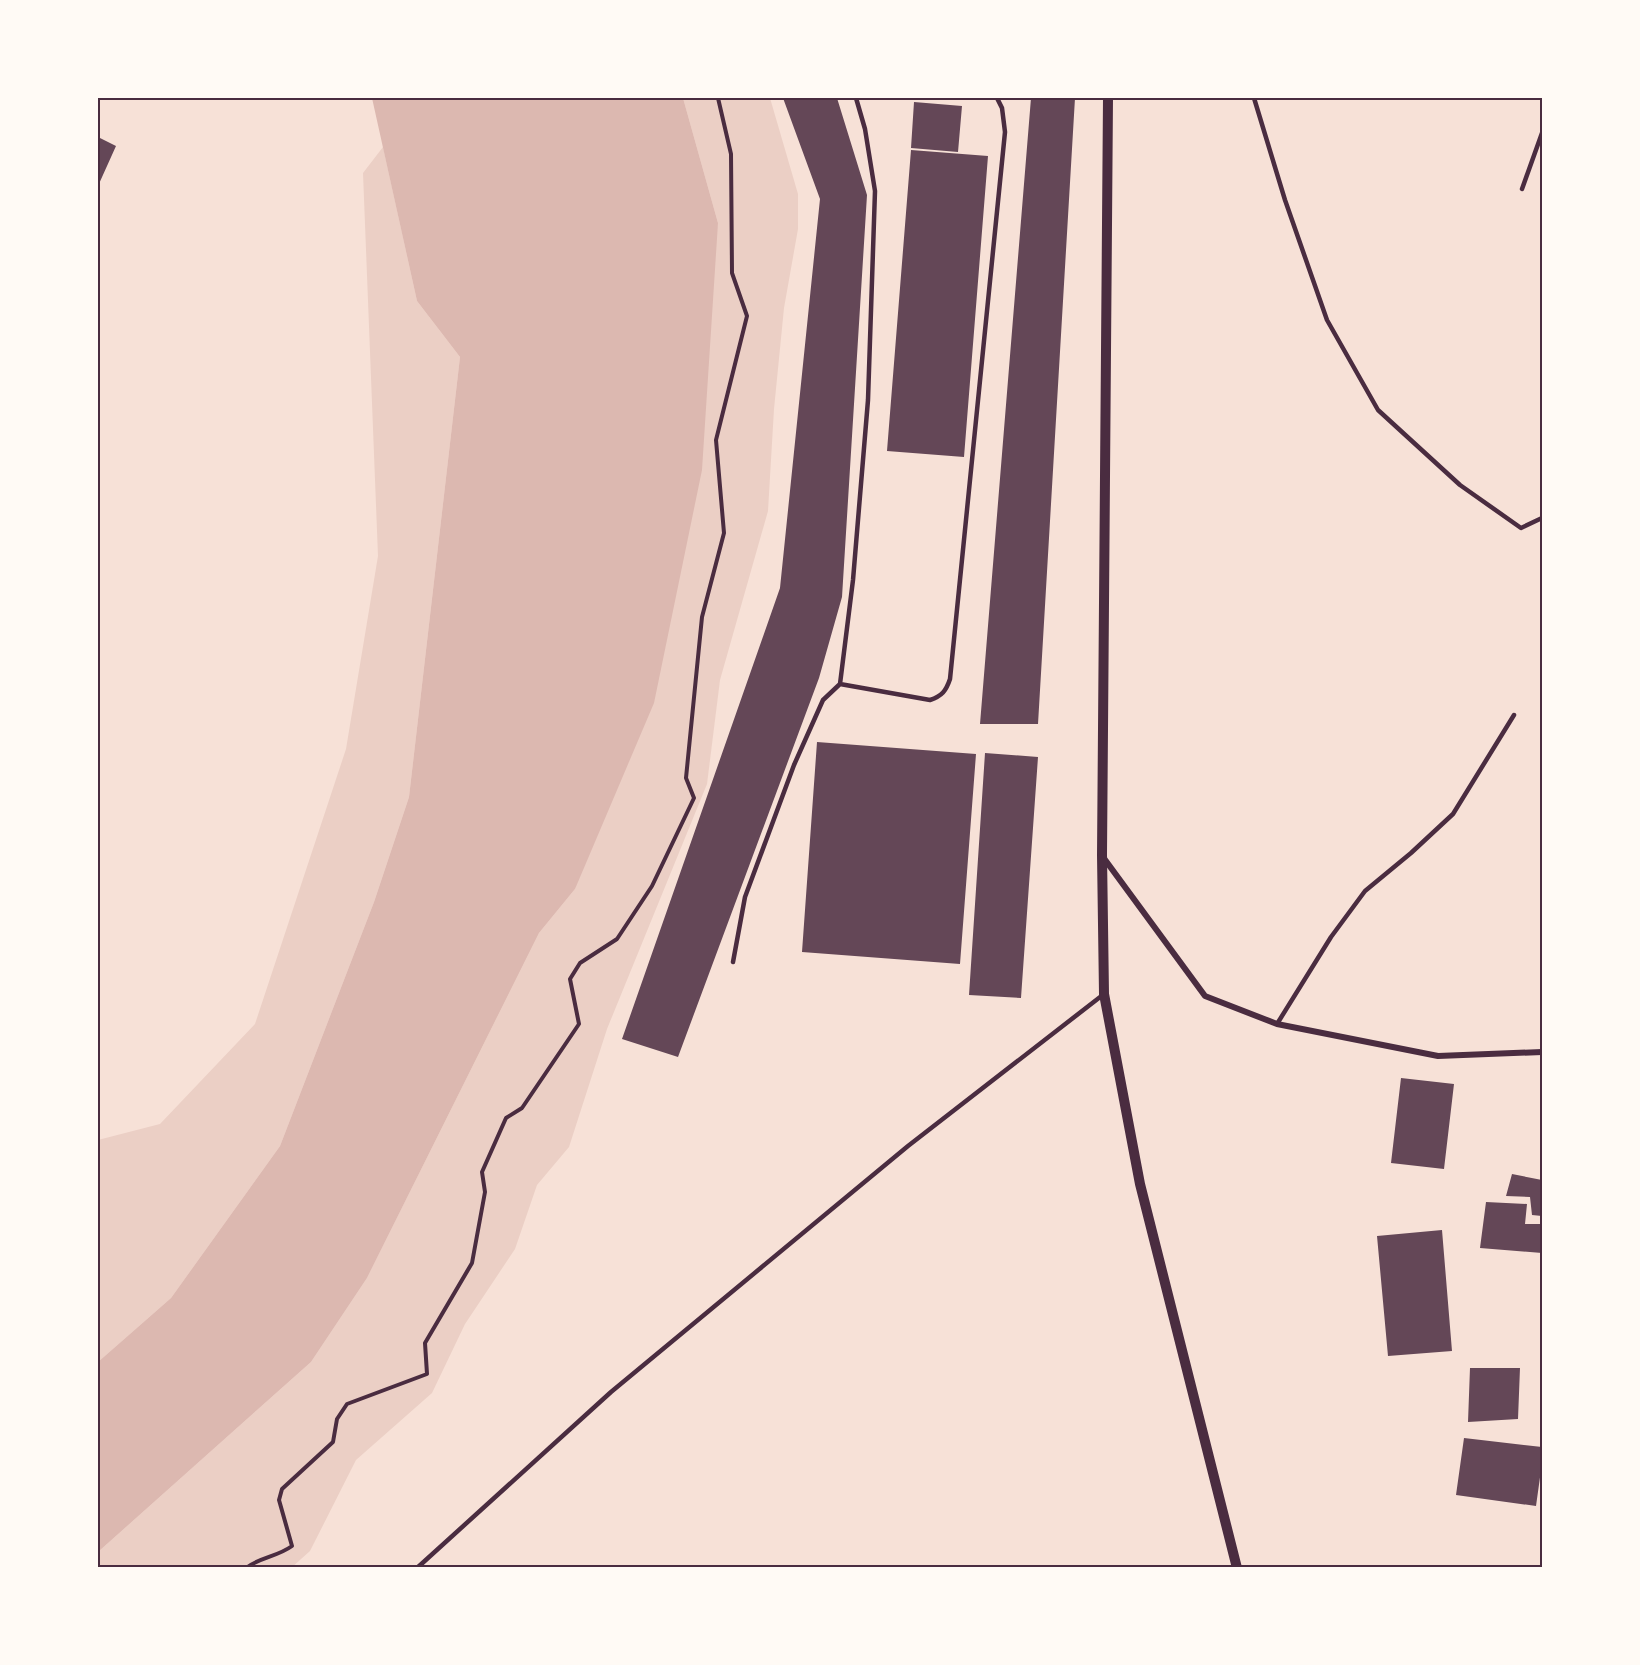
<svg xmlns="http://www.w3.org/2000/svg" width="1640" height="1665" font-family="Signika,sans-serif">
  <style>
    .green { fill: #ebcfc5 }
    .water { fill: #dcb8b0 }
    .building { fill: #644757 }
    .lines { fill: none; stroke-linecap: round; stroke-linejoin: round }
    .path { stroke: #4a2c40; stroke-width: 4 }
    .service { stroke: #4a2c40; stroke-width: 4.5 }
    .minor { stroke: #4a2c40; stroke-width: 6 }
    .tertiary { stroke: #4a2c40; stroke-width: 10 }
    .neatline { fill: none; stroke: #4a2c40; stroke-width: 2 }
  </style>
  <rect width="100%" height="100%" fill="#f7e1d7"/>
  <path class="green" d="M683 98H770L798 194V229L784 308 774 409 768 511 720 680 707 784 607 1029 569 1147 537 1185 515 1249 465 1324 432 1393 356 1460 310 1551 291 1568 98 1567V1552L311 1362 367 1278 539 933 575 889 718 223Z
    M383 147 417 301 460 357 409 797 374 902 280 1146 171 1298 98 1362V1268L99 1265 98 1259V1140L160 1124 255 1024 346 749 378 556 363 173Z"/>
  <path class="water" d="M372 98H683L718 223 702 470 654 703 575 889 539 933 367 1278 311 1362 98 1552V1362L171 1298 280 1146 374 902 409 797 460 357 417 301Z"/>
  <path class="building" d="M783 98H837L867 195 842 597 819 678 678 1057 622 1039 780 588 820 199Z
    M1031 98H1075L1038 724H980Z
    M914 102 962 106 958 152 911 148Z
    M98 137 116 146 98 186Z
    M911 150 988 156 964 457 887 451Z
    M817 742 976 754 960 964 802 952Z
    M985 753 1038 757 1021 998 969 995Z
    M1401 1078 1454 1084 1444 1169 1391 1163Z
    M1512 1174 1542 1180V1216L1532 1215 1530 1197 1506 1196Z
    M1486 1202 1527 1204 1525 1224H1542V1253L1480 1248Z
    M1442 1230 1452 1351 1388 1356 1377 1236Z
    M1470 1368H1520L1518 1419 1468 1422Z
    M1464 1438 1542 1447V1463L1536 1506 1456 1495Z"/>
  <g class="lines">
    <path class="path" d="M246 1568C260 1557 277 1557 292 1546L279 1500 282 1489 333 1442 337 1419 347 1404 427 1374 425 1343 472 1263 485 1192 482 1172 506 1118 522 1108 579 1024 570 979 580 963 617 939 652 886 694 798 686 778 702 617 724 533 716 440 747 316 732 273 731 154 718 98"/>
    <path class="service" d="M856 98 865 129 875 191 868 400 853 580 840 684 930 700C942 696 946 691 950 679L1005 132 1002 108 997 98
      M1254 98 1285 200 1327 320 1378 410 1460 485 1521 528 1542 518
      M1522 189 1542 133
      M733 962 745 897 794 765 823 700 840 684
      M1277 1024 1331 937 1365 891 1411 853 1453 814 1514 715
      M417 1568 611 1392 908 1146 1104 994"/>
    <path class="minor" d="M1103 857 1205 996 1277 1024 1438 1056 1542 1052"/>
    <path class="tertiary" d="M1108 98 1102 855 1104 994 1140 1184 1237 1568"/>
  </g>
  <rect width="1640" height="1665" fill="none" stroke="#fffaf5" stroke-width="198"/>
  <rect x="99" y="99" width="1442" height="1467" class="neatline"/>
</svg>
